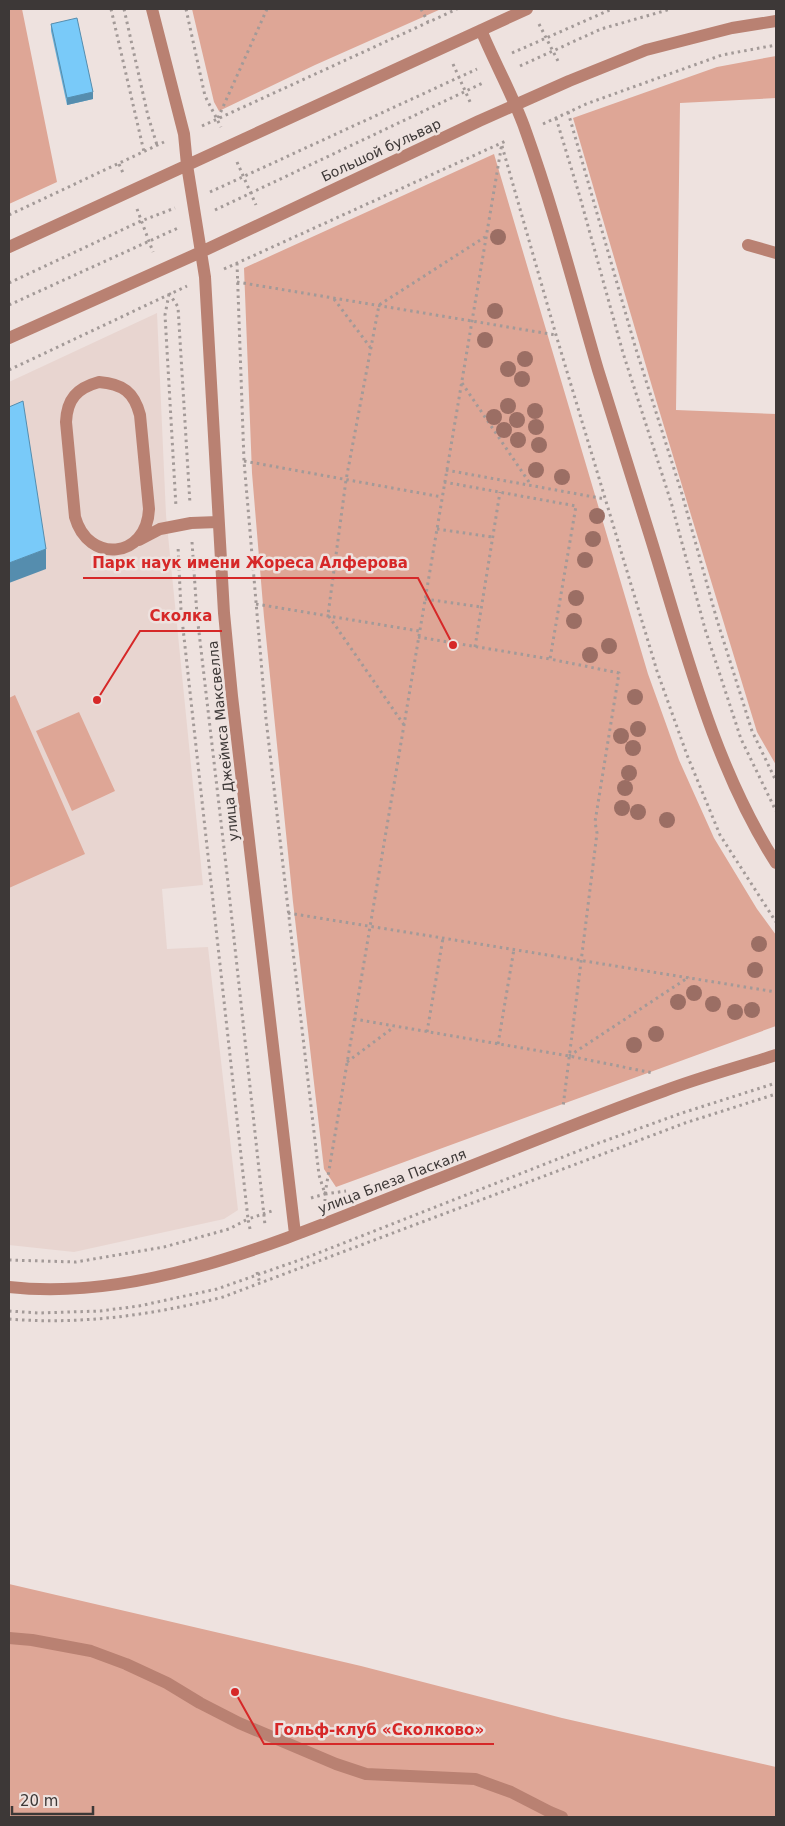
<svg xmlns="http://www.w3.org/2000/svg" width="785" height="1826" font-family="'DejaVu Sans',sans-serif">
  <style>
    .built { fill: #e8d5d0 }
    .green { fill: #dea696 }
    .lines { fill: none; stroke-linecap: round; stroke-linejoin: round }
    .path { stroke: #a39a98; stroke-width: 3; stroke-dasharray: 2.5 4; stroke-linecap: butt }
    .minor { stroke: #b98172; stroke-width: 12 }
    .tree { fill: #9b6e64 }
    .wall { fill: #68aed6 }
    .shaded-wall { fill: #558dae }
    .building { fill: #79caf9; stroke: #558dae }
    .labels { text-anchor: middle; stroke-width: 5; stroke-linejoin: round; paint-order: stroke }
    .street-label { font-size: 14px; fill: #3d3837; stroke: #eee2df }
    .leader { fill: none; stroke: #d62828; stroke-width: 2 }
    .callout-dot { fill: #d62828; stroke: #eee2df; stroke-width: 2 }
    .callout-label { font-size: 15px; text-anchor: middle; font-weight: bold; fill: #d62828; stroke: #eee2df; stroke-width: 5; stroke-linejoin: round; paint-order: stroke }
  </style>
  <rect width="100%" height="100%" fill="#eee2df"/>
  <path class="built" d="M157 313 166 515 203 885 162 889 167 949 208 947 238 1210 224 1219 74 1252 9 1245V382Z"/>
  <path class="green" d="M9 9H22L57 182 9 204Z
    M192 9H441L315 65 219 111 214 102Z
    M776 56V98L680 103 676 410 776 414V765L757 732 656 400 573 118 717 67Z
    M494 154 648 674 679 760 714 838 757 909 776 935V1026L336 1187 324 1169 293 902 264 617 252 473 244 268Z
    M15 695 85 854 9 888V698Z
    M79 712 115 791 72 811 36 731Z
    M9 1584 361 1666 562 1718 776 1767V1817H9Z"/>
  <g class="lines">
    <path class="path" d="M111 9 144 152
      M124 9 148 116 157 145
      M186 9 205 96 221 127
      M421 9 428 22
      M539 24 559 63
      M512 53 612 9
      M453 64 471 104
      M520 66 601 29 671 9
      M568 112 635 346 682 494 717 620 752 731 776 781
      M218 118 267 9
      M556 118 580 197 623 353 671 502 705 629 741 739 776 811
      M543 124 586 104 722 55 776 45
      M202 126 457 9
      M502 146 556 335 657 671 687 755 720 835 776 922
      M237 162 256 205
      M119 164 123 173
      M210 192 477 69
      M137 209 153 252
      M215 210 485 82
      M9 215 164 142
      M237 263 244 461 266 719 319 1175 325 1194
      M224 269 508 140
      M237 282 556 335
      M9 283 141 221 175 208
      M169 293 178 307 190 504
      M169 294 165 315 176 507
      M334 299 370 347
      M9 305 178 228
      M9 370 187 286
      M462 383 531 485
      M244 461 442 497
      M446 470 605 499
      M444 482 576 506 550 659 619 673 595 822 597 833 563 1107
      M437 529 492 537
      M192 542 197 615 227 874 265 1225
      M425 599 481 607
      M256 604 419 631
      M418 637 550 659
      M475 647 500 492
      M404 725 328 615 346 480 379 305 485 237
      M288 913 776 992
      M354 1019 569 1056 653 1073
      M427 1032 443 938
      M498 1044 514 949
      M569 1056 689 977
      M347 1062 394 1027
      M325 1194 502 143
      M325 1194 346 1191
      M311 1198 325 1194V1201
      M250 1229 248 1219 272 1211
      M9 1260 76 1262 164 1247 229 1229 248 1219 181 610 178 546
      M257 1272 260 1284
      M9 1311 38 1313 100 1311 139 1306 217 1289 308 1257 596 1144 682 1113 776 1083
      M9 1319C81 1325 153 1315 223 1297L616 1149 685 1123 776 1094"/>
    <path class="minor" d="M152 9 184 134 187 165 205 277 224 613 232 696 295 1234
      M481 30C495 64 514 97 526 132 554 210 575 291 598 370 615 426 633 481 650 536 684 645 714 767 776 863
      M748 245 776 253
      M9 247 527 9
      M9 338 201 252 479 121 569 81 646 50 732 28 776 21
      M99 382C123 384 134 392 140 415L149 509C147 559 88 564 75 517L66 422C67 399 77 388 99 382Z
      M139 540 160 529 191 523 218 522
      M9 1287C151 1303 300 1232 430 1182 508 1152 585 1119 664 1091 701 1077 739 1067 776 1055
      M9 1638 32 1640 91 1651 126 1664 167 1683 200 1703 239 1723 336 1764 366 1774 475 1779 511 1792 550 1812 562 1817"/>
  </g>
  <g class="tree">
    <circle cx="498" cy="237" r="8"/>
    <circle cx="495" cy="311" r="8"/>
    <circle cx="485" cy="340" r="8"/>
    <circle cx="525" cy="359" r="8"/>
    <circle cx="508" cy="369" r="8"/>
    <circle cx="522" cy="379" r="8"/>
    <circle cx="508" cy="406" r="8"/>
    <circle cx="535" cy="411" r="8"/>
    <circle cx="494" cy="417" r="8"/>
    <circle cx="517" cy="420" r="8"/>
    <circle cx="536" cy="427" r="8"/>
    <circle cx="504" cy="430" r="8"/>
    <circle cx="518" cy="440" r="8"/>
    <circle cx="539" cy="445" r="8"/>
    <circle cx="536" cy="470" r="8"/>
    <circle cx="562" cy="477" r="8"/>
    <circle cx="597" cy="516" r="8"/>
    <circle cx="593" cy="539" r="8"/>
    <circle cx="585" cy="560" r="8"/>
    <circle cx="576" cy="598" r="8"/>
    <circle cx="574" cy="621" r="8"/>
    <circle cx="609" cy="646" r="8"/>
    <circle cx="590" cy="655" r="8"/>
    <circle cx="635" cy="697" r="8"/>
    <circle cx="638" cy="729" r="8"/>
    <circle cx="621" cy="736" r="8"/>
    <circle cx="633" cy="748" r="8"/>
    <circle cx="629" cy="773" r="8"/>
    <circle cx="625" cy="788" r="8"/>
    <circle cx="622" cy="808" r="8"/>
    <circle cx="638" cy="812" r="8"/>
    <circle cx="667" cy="820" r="8"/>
    <circle cx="759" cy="944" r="8"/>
    <circle cx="755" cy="970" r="8"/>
    <circle cx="694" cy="993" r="8"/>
    <circle cx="678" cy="1002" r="8"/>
    <circle cx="713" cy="1004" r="8"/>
    <circle cx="752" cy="1010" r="8"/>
    <circle cx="735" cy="1012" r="8"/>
    <circle cx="656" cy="1034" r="8"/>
    <circle cx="634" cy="1045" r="8"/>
  </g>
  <path class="wall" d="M51 24 93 99 67 105 51 31Z"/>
  <path class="shaded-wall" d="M93 92V99L67 105V98Z
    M46 549V569L9 583V563Z"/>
  <path class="building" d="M77 18 93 92 67 98 51 24Z
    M23 401 46 549 9 563V407Z"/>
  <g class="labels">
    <g class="street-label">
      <text transform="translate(381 150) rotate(-25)" y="5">Большой бульвар</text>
      <text transform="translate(223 741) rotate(-96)" y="5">улица Джеймса Максвелла</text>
      <text transform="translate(392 1181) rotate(-21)" y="5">улица Блеза Паскаля</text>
    </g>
  </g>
  <path class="leader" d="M453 645L418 578H83M97 700L140 631H222M235 1692L264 1744H494"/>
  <g class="callout-dot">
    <circle cx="453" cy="645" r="5"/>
    <circle cx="97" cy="700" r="5"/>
    <circle cx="235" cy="1692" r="5"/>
  </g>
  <g class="callout-label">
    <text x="250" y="568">Парк наук имени Жореса Алферова</text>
    <text x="181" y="621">Сколка</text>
    <text x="379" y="1735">Гольф-клуб «Сколково»</text>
  </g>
  <rect width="785" height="1826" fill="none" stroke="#3d3837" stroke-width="20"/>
  <path d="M12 1806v8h81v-8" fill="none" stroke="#3d3837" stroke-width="2.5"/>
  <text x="20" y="1806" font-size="15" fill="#3d3837" stroke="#eee2df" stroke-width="4" paint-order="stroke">20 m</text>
</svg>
